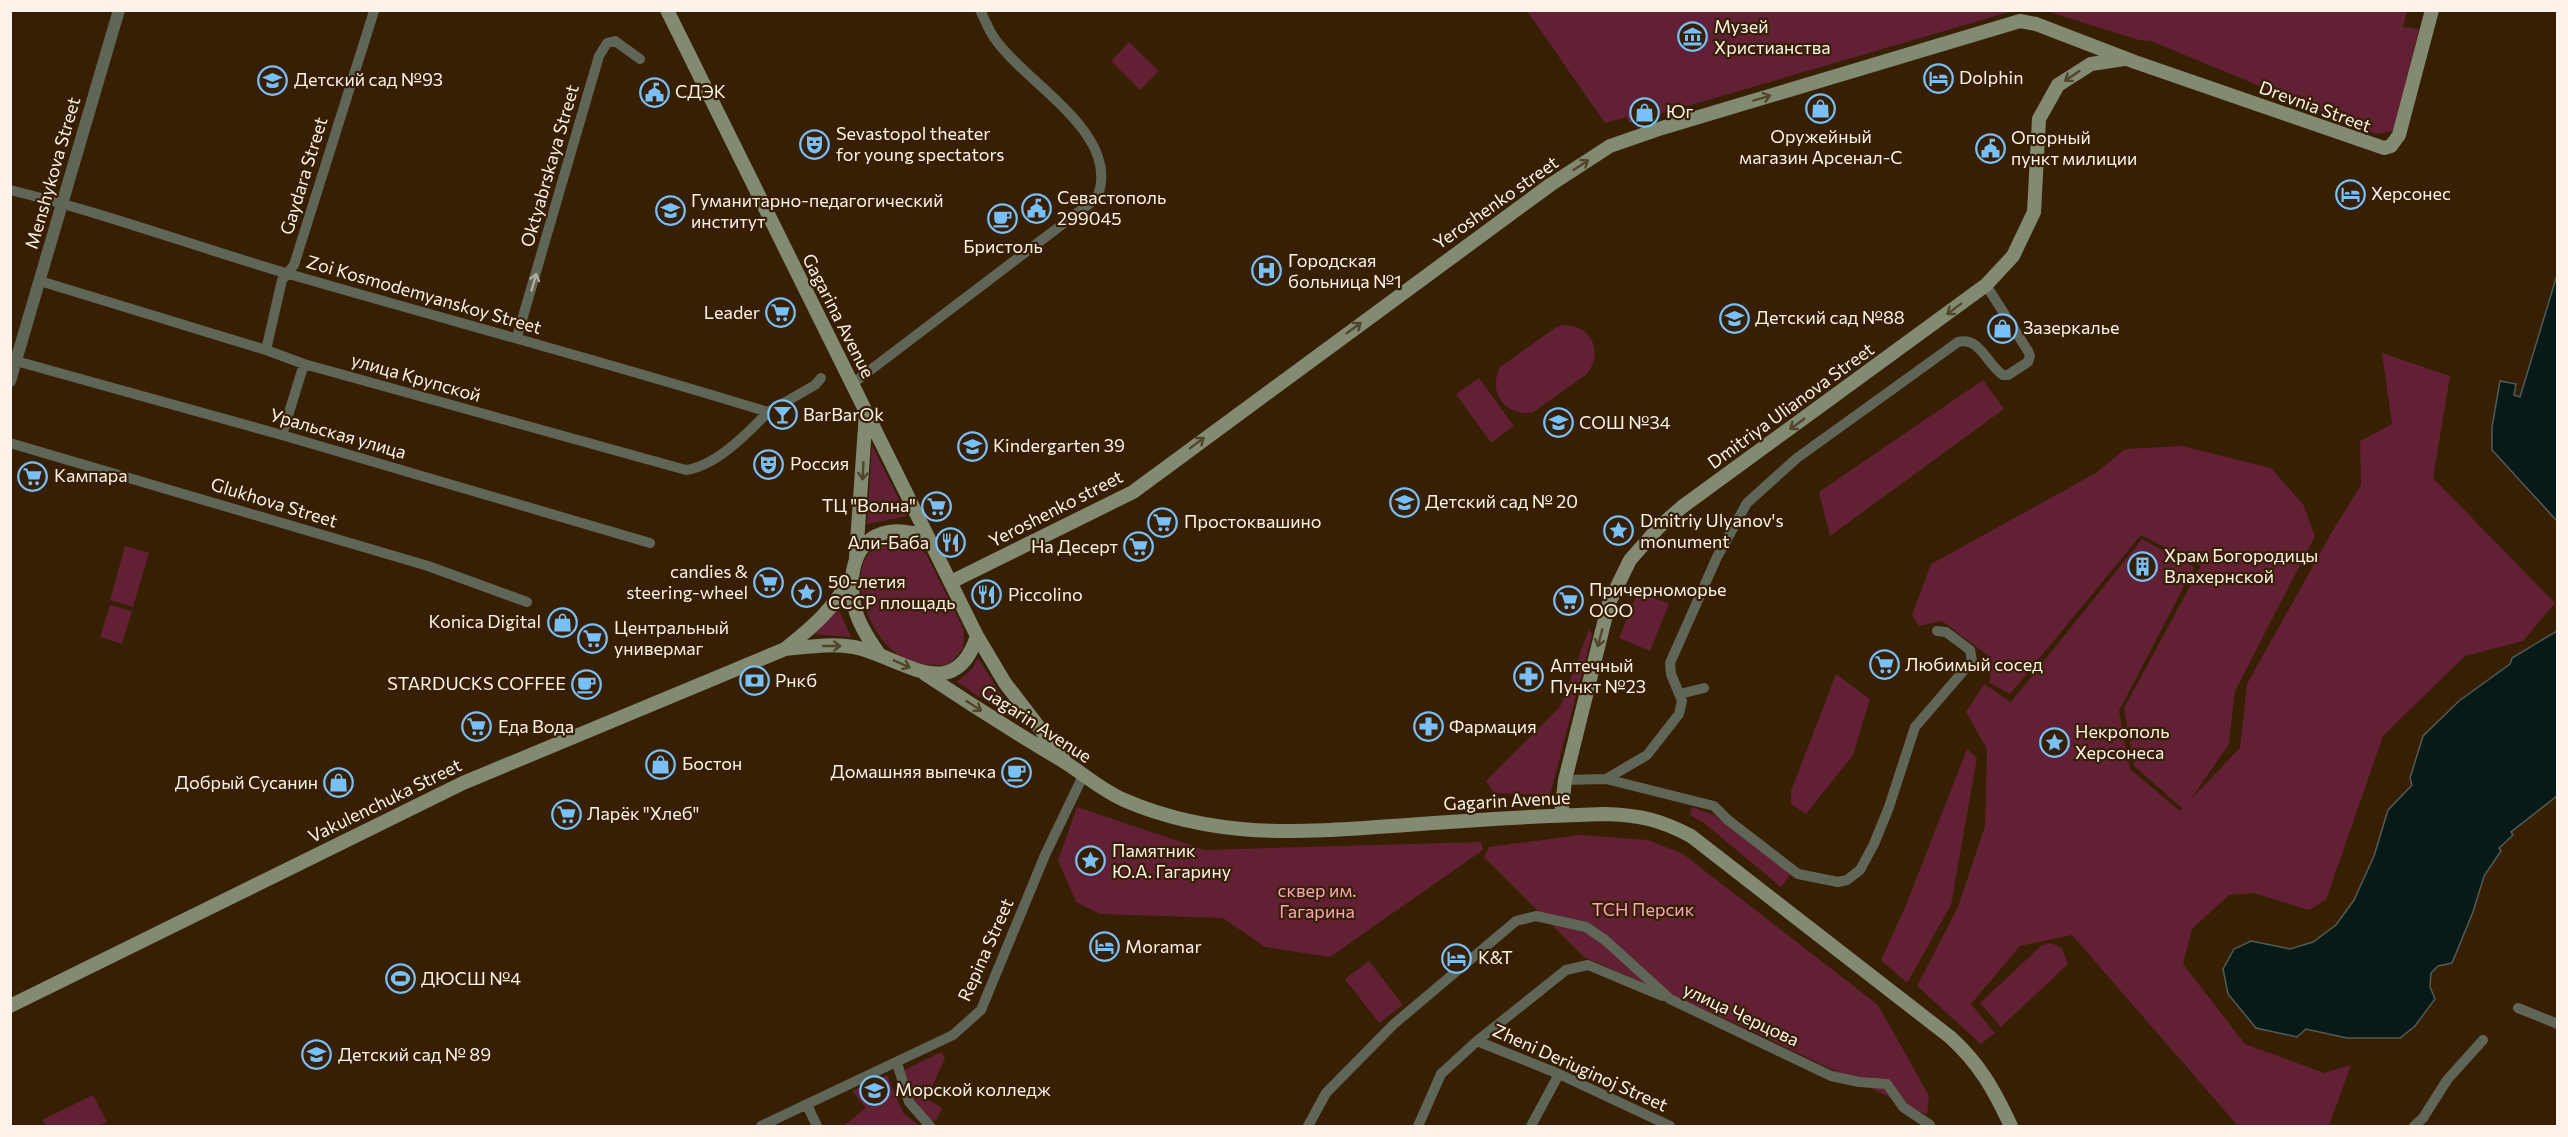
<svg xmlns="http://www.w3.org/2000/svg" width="2568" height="1137" font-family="Commissioner,sans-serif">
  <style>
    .green { fill: #612034 }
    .water { fill: #071a18; stroke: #515b57; stroke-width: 1.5 }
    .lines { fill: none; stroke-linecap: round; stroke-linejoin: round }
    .minor { stroke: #606657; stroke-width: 10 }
    .tertiary { stroke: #606657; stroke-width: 12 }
    .secondary { stroke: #828b72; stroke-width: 14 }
    .oneway { stroke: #51452a }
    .oneway2 { stroke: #aeaca0 }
    .labels { text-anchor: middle; stroke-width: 4.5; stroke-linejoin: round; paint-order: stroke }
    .poi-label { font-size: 18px; fill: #fdf2e9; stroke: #371f04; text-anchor: start }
    .street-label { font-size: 18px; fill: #fdf2e9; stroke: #371f04 }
    .park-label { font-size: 18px; fill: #f5a7b9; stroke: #371f04 }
  </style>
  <rect width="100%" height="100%" fill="#371f04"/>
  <path class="green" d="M1527 11H2013L1629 123 1627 117 1605 123Z
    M2046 11H2407L2403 27 2419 29 2394 131 2376 134 2151 41 2139 40Z
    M1129 42 1159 71 1140 90 1111 61Z
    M1563 325C1592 325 1604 352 1587 374L1532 413C1503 415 1488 392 1500 367L1555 328Z
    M2382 353 2450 376 2433 478 2555 603 2523 641 2465 656 2383 736 2326 900 2309 910 2254 893 2229 895 2192 929 2183 964 2245 1044 2324 1073 2351 1065 2329 1126H2238L2072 935 2020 946 1971 1004 1995 1033 1981 1044 1917 986 1958 907 1985 826 1987 749 1966 712 1984 684 2011 702 2142 539 2194 567 2119 711 2130 769 2180 811 2182 808 2134 766 2124 708 2201 566 2141 535 2010 694 1990 683V657L1942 621 1919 626 1912 615 1931 564 2096 473 2125 449 2182 446 2271 468 2303 504 2315 536 2235 691 2229 744 2191 799 2240 748 2247 684 2333 530 2361 485 2360 441 2392 424Z
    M1479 378 1514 426 1491 443 1456 394Z
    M1983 380 2004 409 1830 536 1819 492Z
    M872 445 907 516 867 524Z
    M888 540C904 540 915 543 926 554L964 630 963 649 949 665C932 666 910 664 896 653 864 629 839 558 888 540Z
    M125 546 149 553 133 607 110 600Z
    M1638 591 1669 604 1650 651 1619 638Z
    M110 605 132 611 122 644 100 637Z
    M838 608 851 637 810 634Z
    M1589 629 1592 635 1550 795 1494 793 1486 781 1560 707Z
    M978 658 1013 713 1011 718 957 682 972 669Z
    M1836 674 1870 699 1853 755 1806 814 1791 804V791Z
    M1967 749 1977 758 1951 905 1907 983 1881 960 1906 905Z
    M1077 807 1205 850 1481 842 1483 850 1330 957 1265 947 1223 918 1100 914 1076 902 1058 860Z
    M1692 807 1714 815 1791 874 1781 887 1704 823 1690 815Z
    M1580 835 1648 840 1683 854 1878 1005 1929 1096 1927 1115 1737 1024 1584 957 1484 857 1489 847Z
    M2051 943 2062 948 2068 964 2001 1027 1980 1003 2042 945Z
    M1369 961 1403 1005 1379 1023 1345 979Z
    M941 1052 945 1058 927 1099 942 1108 936 1121 930 1120 913 1098 904 1070Z
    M887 1075 903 1113 920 1126H843L866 1108 852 1091Z
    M93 1095 107 1122 98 1126H46L42 1120Z"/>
  <path class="water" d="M2557 275V521L2492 450V427L2500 381 2516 384 2514 395 2520 397Z
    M2557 631V796L2511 832 2513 835 2499 848 2501 851 2484 876 2473 912 2452 963 2438 966 2431 973 2430 987 2435 999 2415 1026 2400 1038H2347L2306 1029 2297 1037 2256 1028 2228 994 2223 969 2234 949 2251 941 2290 949 2313 942 2336 925 2354 900 2374 856 2388 810 2412 785 2410 778 2423 736 2459 701 2510 664 2512 658Z"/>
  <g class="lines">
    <path class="minor" d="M10 190C105 213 196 247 289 274 448 320 609 363 768 412L815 385 821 378
      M40 281 266 350 304 364 686 470C716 466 748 433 768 412
      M517 337 599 56 607 43 615 41 640 59
      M266 350 282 280 294 265 374 11
      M16 361 282 435 650 543
      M852 384 1097 198C1123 134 1027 85 995 39 989 31 985 20 980 10
      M282 435 304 364
      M10 443 428 566 527 602
      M1680 694 1704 688
      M1606 779 1647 755 1679 714 1682 701 1671 674 1670 663 1717 557 1747 503 1797 458 1958 342C1980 336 1987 365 2003 375H2008L2028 362 2030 356 2028 351 1986 285
      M1565 780 1606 779 1714 806 1728 820 1798 874 1838 882 1847 880 1860 870 1874 844 1889 807 1915 727 1972 661 1970 650 1946 632 1937 631
      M2518 1008 2558 1024
      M1477 1041 1559 1074 1670 1126
      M897 1063 909 1102 930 1126
      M807 1105 817 1126
      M761 1126 953 1035 981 1010 1045 855 1083 776
      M1308 1126 1326 1093 1394 1024 1516 921 1536 916 1586 927 1605 940 1670 999 1831 1076 1859 1082 1887 1084 1903 1107 1930 1125
      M1418 1126 1441 1074 1477 1041 1566 970 1588 965 1662 996
      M1531 1126 1559 1074
      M2414 1126 2423 1118 2447 1080 2483 1040"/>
    <path class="tertiary" d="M10 381 119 10"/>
    <path class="secondary" d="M667 10 977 636 1005 683 1064 760
      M856 557 866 412
      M951 582 1133 492 1550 185 1610 146 1662 128 2020 21 2036 24 2135 62 2384 148 2391 146 2399 135 2432 10
      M785 649C808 647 831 643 854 647 900 656 954 708 977 636
      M879 654C869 640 859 625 855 609 842 554 871 515 928 538
      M925 674C970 704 1016 733 1063 761 1084 774 1101 790 1124 800 1219 841 1308 832 1407 825 1472 820 1537 816 1603 814 1639 815 1659 819 1691 836L1950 1037C1980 1064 1994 1090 2011 1126
      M1561 815 1565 780 1609 603 1630 560 1659 527 1682 507 1986 285 2013 256 2034 212 2039 119 2058 85 2091 64 2124 59
      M10 1006 463 783 785 649C815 625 831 611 851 578"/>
  </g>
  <defs><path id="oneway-shaft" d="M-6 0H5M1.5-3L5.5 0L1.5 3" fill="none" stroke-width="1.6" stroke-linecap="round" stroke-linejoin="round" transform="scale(1.5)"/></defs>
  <g class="oneway">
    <use href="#oneway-shaft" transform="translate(2072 76) rotate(146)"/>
    <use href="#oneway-shaft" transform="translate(1762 98) rotate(-17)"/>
    <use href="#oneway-shaft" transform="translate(1581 165) rotate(-33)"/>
    <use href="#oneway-shaft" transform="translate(1954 309) rotate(143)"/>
    <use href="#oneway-shaft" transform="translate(1354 328) rotate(-36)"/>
    <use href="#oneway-shaft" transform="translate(1797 424) rotate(144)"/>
    <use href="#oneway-shaft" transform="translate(1197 443) rotate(-37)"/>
    <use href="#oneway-shaft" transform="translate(863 471) rotate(93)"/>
    <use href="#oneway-shaft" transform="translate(1600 638) rotate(105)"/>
    <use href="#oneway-shaft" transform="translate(832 646)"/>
    <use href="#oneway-shaft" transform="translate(902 664) rotate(24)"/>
    <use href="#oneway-shaft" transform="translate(974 706) rotate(33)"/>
  </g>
  <use class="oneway2" href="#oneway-shaft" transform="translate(534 282) rotate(-74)"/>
  <defs>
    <symbol id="museum-ring" viewBox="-11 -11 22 22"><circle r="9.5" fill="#371f04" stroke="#79bff8" stroke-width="1.5"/><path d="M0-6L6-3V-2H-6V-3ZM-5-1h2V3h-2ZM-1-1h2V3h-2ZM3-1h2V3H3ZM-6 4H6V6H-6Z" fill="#79bff8"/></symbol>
    <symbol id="hotel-ring" viewBox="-11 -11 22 22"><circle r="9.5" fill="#371f04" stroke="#79bff8" stroke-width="1.5"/><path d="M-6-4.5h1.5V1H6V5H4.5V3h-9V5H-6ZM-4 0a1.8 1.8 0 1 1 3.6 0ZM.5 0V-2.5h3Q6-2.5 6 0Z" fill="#79bff8"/></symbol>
    <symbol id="school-ring" viewBox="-11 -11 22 22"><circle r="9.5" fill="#371f04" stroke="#79bff8" stroke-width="1.5"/><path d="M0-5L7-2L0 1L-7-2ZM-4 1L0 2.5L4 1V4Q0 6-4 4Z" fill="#79bff8"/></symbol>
    <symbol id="civic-ring" viewBox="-11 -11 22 22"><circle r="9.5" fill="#371f04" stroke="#79bff8" stroke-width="1.5"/><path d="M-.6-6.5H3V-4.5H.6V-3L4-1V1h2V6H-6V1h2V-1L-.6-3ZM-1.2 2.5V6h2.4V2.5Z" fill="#79bff8"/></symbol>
    <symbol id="shop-ring" viewBox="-11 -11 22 22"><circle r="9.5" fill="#371f04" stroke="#79bff8" stroke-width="1.5"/><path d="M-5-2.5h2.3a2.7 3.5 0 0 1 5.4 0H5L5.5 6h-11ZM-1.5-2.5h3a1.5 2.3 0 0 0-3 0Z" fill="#79bff8"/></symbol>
    <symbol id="theatre-ring" viewBox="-11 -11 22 22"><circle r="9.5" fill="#371f04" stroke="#79bff8" stroke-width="1.5"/><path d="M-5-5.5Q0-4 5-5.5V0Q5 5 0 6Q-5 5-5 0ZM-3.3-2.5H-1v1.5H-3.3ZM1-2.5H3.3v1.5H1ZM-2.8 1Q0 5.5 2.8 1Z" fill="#79bff8"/></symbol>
    <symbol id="university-ring" viewBox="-11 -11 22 22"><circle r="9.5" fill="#371f04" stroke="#79bff8" stroke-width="1.5"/><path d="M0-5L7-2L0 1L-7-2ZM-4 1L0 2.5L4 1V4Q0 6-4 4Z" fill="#79bff8"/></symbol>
    <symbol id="cafe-ring" viewBox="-11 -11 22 22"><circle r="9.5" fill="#371f04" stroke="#79bff8" stroke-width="1.5"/><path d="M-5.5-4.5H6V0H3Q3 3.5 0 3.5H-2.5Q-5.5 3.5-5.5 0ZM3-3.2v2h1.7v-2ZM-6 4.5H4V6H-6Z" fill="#79bff8"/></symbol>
    <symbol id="hospital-ring" viewBox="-11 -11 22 22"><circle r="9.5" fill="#371f04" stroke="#79bff8" stroke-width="1.5"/><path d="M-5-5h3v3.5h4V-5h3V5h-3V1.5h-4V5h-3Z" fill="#79bff8"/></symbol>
    <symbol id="supermarket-ring" viewBox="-11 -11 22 22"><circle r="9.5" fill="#371f04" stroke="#79bff8" stroke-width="1.5"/><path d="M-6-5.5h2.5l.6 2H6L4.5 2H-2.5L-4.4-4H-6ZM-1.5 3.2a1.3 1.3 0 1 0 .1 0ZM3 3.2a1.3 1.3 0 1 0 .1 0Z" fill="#79bff8"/></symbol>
    <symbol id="bar-ring" viewBox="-11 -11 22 22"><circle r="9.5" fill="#371f04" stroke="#79bff8" stroke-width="1.5"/><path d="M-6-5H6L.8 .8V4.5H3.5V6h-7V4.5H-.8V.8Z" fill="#79bff8"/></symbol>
    <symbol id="sight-ring" viewBox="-11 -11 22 22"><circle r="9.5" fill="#371f04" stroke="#79bff8" stroke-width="1.5"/><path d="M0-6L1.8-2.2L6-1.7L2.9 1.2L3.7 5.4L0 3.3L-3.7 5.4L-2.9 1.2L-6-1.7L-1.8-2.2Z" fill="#79bff8"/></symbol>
    <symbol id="restaurant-ring" viewBox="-11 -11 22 22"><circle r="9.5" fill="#371f04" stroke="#79bff8" stroke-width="1.5"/><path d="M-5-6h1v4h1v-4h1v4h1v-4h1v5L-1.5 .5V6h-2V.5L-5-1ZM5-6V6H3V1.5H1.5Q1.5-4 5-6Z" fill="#79bff8"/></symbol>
    <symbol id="building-ring" viewBox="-11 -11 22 22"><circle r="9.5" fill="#371f04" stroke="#79bff8" stroke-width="1.5"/><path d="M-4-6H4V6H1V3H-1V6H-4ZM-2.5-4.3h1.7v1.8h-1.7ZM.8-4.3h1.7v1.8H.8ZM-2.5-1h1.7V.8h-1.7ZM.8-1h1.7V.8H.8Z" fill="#79bff8"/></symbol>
    <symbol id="pharmacy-ring" viewBox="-11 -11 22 22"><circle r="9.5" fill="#371f04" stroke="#79bff8" stroke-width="1.5"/><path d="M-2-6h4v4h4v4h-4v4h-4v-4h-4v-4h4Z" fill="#79bff8"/></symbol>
    <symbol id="bank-ring" viewBox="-11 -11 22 22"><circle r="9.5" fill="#371f04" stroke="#79bff8" stroke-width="1.5"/><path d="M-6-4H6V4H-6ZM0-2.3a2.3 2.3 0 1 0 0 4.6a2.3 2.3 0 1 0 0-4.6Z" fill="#79bff8"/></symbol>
    <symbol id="stadium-ring" viewBox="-11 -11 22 22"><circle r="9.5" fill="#371f04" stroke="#79bff8" stroke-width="1.5"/><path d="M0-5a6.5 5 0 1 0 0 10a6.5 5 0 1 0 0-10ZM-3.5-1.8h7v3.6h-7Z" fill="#79bff8"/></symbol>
  </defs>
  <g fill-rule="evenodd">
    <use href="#museum-ring" x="1676" y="20" width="33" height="33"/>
    <use href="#hotel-ring" x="1922" y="62" width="33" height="33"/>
    <use href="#school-ring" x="256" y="64" width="33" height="33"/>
    <use href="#civic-ring" x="638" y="76" width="33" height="33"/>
    <use href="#shop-ring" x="1804" y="92" width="33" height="33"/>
    <use href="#shop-ring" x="1628" y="96" width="33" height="33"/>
    <use href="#theatre-ring" x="798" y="128" width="33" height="33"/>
    <use href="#civic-ring" x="1974" y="132" width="33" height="33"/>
    <use href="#hotel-ring" x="2334" y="178" width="33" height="33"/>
    <use href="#civic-ring" x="1020" y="192" width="33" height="33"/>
    <use href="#university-ring" x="654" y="194" width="33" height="33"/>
    <use href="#cafe-ring" x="986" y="202" width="33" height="33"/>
    <use href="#hospital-ring" x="1250" y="254" width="33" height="33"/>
    <use href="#supermarket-ring" x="764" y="296" width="33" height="33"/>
    <use href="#school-ring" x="1718" y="302" width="33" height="33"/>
    <use href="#shop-ring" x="1986" y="312" width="33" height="33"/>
    <use href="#bar-ring" x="766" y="398" width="33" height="33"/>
    <use href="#school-ring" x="1542" y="406" width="33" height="33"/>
    <use href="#school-ring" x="956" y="430" width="33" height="33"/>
    <use href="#theatre-ring" x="752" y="448" width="33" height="33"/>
    <use href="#supermarket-ring" x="16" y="460" width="33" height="33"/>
    <use href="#school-ring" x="1388" y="486" width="33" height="33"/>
    <use href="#supermarket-ring" x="920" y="490" width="33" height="33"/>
    <use href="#supermarket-ring" x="1146" y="506" width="33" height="33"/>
    <use href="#sight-ring" x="1602" y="514" width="33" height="33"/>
    <use href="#restaurant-ring" x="934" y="526" width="33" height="33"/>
    <use href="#supermarket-ring" x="1122" y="530" width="33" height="33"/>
    <use href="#building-ring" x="2126" y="550" width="33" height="33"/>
    <use href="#supermarket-ring" x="752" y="566" width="33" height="33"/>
    <use href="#sight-ring" x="790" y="576" width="33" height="33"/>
    <use href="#restaurant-ring" x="970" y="578" width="33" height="33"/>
    <use href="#supermarket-ring" x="1552" y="584" width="33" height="33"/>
    <use href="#shop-ring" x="546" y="606" width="33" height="33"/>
    <use href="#supermarket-ring" x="576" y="622" width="33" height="33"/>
    <use href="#supermarket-ring" x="1868" y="648" width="33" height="33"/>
    <use href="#pharmacy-ring" x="1512" y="660" width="33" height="33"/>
    <use href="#bank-ring" x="738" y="664" width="33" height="33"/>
    <use href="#cafe-ring" x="570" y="668" width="33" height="33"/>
    <use href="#supermarket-ring" x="460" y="710" width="33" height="33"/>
    <use href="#pharmacy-ring" x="1412" y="710" width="33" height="33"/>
    <use href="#sight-ring" x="2038" y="726" width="33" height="33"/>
    <use href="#shop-ring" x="644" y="748" width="33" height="33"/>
    <use href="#cafe-ring" x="1000" y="756" width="33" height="33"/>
    <use href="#shop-ring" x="322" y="766" width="33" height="33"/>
    <use href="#supermarket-ring" x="550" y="798" width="33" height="33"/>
    <use href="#sight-ring" x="1074" y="844" width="33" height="33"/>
    <use href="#hotel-ring" x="1088" y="930" width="33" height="33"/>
    <use href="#hotel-ring" x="1440" y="942" width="33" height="33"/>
    <use href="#stadium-ring" x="384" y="962" width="33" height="33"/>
    <use href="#school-ring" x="300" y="1038" width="33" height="33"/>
    <use href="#university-ring" x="858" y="1074" width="33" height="33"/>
  </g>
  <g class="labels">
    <g class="poi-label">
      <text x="1714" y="33">Музей<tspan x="1714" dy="21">Христианства</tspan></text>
      <text x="1959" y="84">Dolphin</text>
      <text x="294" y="86">Детский сад №93</text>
      <text x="675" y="98">СДЭК</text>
      <text x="1666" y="118">Юг</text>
      <text x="836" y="140">Sevastopol theater<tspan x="836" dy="21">for young spectators</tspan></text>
      <text x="1821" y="143" text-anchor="middle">Оружейный<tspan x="1821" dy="21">магазин Арсенал-С</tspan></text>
      <text x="2011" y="144">Опорный<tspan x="2011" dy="21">пункт милиции</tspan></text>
      <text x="2371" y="200">Херсонес</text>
      <text x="1057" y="204">Севастополь<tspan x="1057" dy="21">299045</tspan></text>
      <text x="691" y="207">Гуманитарно-педагогический<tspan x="691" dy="21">институт</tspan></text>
      <text x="1003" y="253" text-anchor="middle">Бристоль</text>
      <text x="1288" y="267">Городская<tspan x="1288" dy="21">больница №1</tspan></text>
      <text x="760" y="319" text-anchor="end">Leader</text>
      <text x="1755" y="324">Детский сад №88</text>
      <text x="2023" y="334">Зазеркалье</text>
      <text x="803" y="421">BarBarOk</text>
      <text x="1579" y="429">СОШ №34</text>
      <text x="993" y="452">Kindergarten 39</text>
      <text x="790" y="470">Россия</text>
      <text x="54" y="482">Кампара</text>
      <text x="1425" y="508">Детский сад № 20</text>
      <text x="916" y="512" text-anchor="end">ТЦ "Волна"</text>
      <text x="1640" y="527">Dmitriy Ulyanov's<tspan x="1640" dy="21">monument</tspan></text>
      <text x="1184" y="528">Простоквашино</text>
      <text x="929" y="549" text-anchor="end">Али-Баба</text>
      <text x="1118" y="553" text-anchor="end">На Десерт</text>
      <text x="2164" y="562">Храм Богородицы<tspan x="2164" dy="21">Влахернской</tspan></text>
      <text x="748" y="578" text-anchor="end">candies &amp;<tspan x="748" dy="21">steering-wheel</tspan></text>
      <text x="828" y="588">50-летия<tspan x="828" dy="21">СССР площадь</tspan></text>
      <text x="1589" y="596">Причерноморье<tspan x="1589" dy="21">ООО</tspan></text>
      <text x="1008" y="601">Piccolino</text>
      <text x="541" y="628" text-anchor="end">Konica Digital</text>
      <text x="614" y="634">Центральный<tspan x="614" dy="21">универмаг</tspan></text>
      <text x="1905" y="671">Любимый сосед</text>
      <text x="1550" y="672">Аптечный<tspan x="1550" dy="21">Пункт №23</tspan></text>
      <text x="775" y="687">Рнкб</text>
      <text x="566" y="690" text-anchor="end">STARDUCKS COFFEE</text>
      <text x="498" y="733">Еда Вода</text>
      <text x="1449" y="733">Фармация</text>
      <text x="2075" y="738">Некрополь<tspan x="2075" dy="21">Херсонеса</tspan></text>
      <text x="682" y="770">Бостон</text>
      <text x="996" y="778" text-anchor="end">Домашняя выпечка</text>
      <text x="318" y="789" text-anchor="end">Добрый Сусанин</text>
      <text x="587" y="820">Ларёк "Хлеб"</text>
      <text x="1112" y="857">Памятник<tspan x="1112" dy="21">Ю.А. Гагарину</tspan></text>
      <text x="1125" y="953">Moramar</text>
      <text x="1478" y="964">К&amp;Т</text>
      <text x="421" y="985">ДЮСШ №4</text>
      <text x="338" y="1061">Детский сад № 89</text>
      <text x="895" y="1096">Морской колледж</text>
    </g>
    <g class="street-label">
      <text transform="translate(2315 107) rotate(20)" y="6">Drevnia Street</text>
      <text transform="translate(550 166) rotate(-74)" y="6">Oktyabrskaya Street</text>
      <text transform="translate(53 173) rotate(-74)" y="6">Menshykova Street</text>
      <text transform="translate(304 176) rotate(-73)" y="6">Gaydara Street</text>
      <text transform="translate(1496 203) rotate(-35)" y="6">Yeroshenko street</text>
      <text transform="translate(424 295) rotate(16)" y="6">Zoi Kosmodemyanskoy Street</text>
      <text transform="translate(838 316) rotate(63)" y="6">Gagarina Avenue</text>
      <text transform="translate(416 378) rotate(16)" y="6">улица Крупской</text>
      <text transform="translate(1791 406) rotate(-36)" y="6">Dmitriya Ulianova Street</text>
      <text transform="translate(338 434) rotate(16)" y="6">Уральская улица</text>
      <text transform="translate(274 503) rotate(17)" y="6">Glukhova Street</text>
      <text transform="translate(1056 509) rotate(-27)" y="6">Yeroshenko street</text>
      <text transform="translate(1036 724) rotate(33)" y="6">Gagarin Avenue</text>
      <text transform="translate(385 801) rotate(-26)" y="6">Vakulenchuka Street</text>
      <text transform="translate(1507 801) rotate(-3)" y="6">Gagarin Avenue</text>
      <text transform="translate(986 950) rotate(-66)" y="6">Repina Street</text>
      <text transform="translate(1741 1015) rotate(25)" y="6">улица Черцова</text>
      <text transform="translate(1580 1068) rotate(24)" y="6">Zheni Deriuginoj Street</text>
    </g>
    <g class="park-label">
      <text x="1317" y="897">сквер им.<tspan x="1317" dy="21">Гагарина</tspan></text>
      <text x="1643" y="916">ТСН Персик</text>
    </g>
  </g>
  <rect width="2568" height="1137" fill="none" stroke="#fdf2e9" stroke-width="24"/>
</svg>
